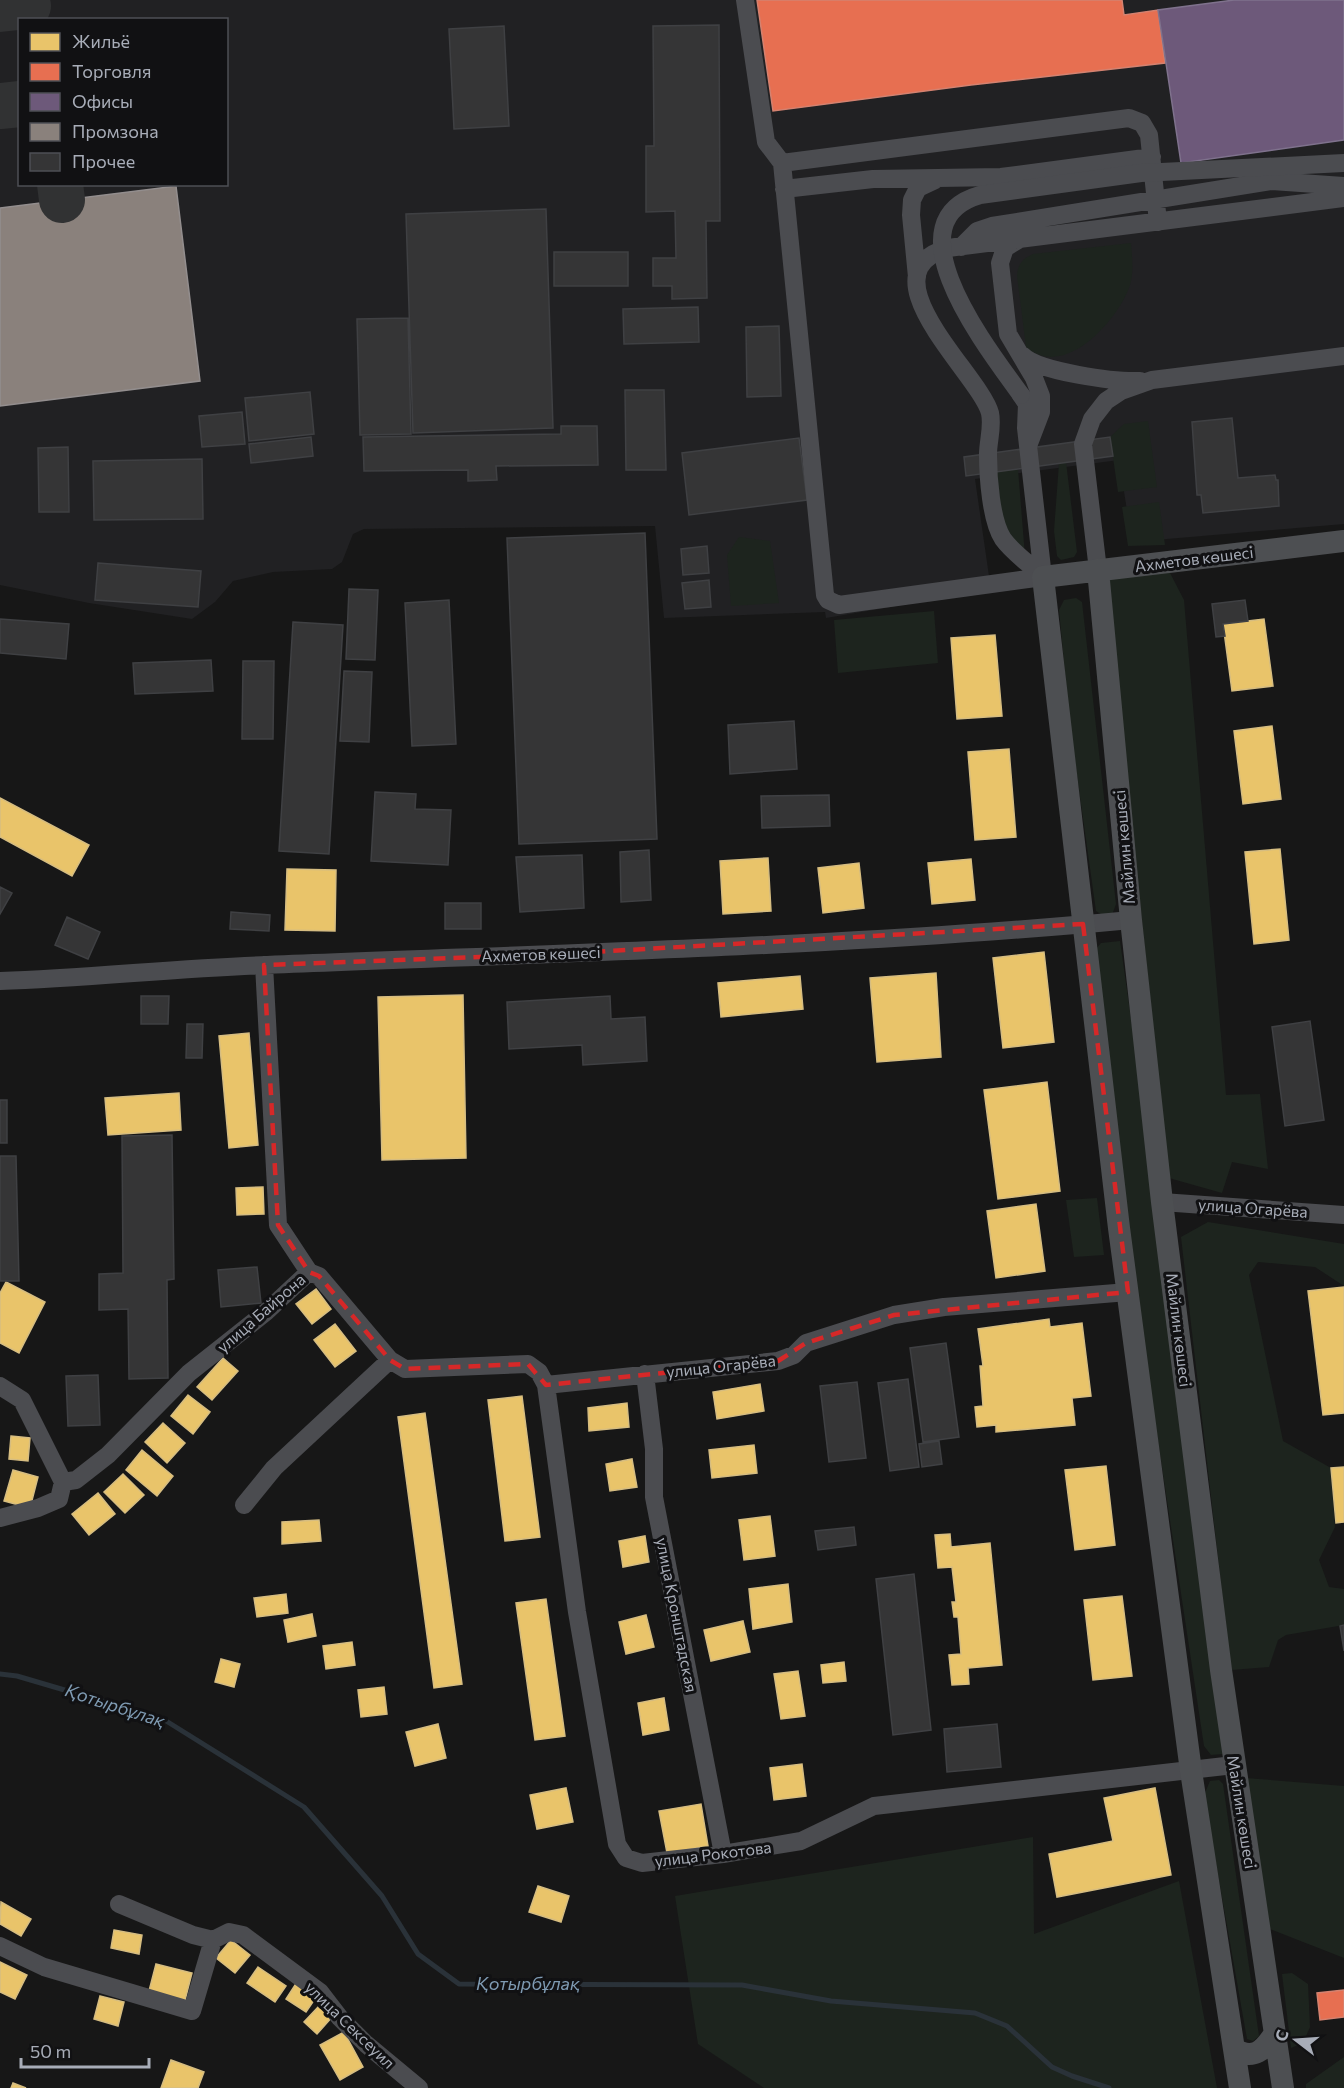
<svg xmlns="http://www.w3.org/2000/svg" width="1344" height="2088" font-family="Commissioner,sans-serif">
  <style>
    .built { fill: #212123; fill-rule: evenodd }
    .green { fill: #1d241e }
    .homes { fill: #e9c46a; stroke: #d6bd81; stroke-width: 1.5 }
    .shops { fill: #e76f51; stroke: #d48270; stroke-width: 1.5 }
    .offices { fill: #6d597a; stroke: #7f728d; stroke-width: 1.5 }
    .industry { fill: #8a817c; stroke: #938e8e; stroke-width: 1.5 }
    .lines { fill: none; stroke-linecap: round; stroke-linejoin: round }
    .stream { stroke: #2a3239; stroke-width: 5 }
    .taxiway { stroke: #313233; stroke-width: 46 }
    .building { fill: #353536; stroke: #3f4043; stroke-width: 1.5 }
    .minor { stroke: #4b4c50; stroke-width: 18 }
    .major { stroke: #4d4f52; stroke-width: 22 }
    .minor-bridge { stroke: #4b4c50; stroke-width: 18 }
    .marked { fill: none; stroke: #d62828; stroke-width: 4.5; stroke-dasharray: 12 8; stroke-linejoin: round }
    .labels { text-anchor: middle; stroke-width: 6; stroke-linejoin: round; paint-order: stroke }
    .street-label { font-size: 16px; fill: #a8adb8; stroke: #111113 }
    .water-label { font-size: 18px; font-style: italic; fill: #7f9bb3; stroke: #111113 }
  </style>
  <rect width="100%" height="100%" fill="#171717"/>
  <path class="built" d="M0 0H1344V524L1132 542 1119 460 975 479 991 590 826 618 825 612 664 618 655 526 364 529 353 534 342 562 332 569 273 572 233 581 215 602 192 619 89 603 0 585ZM20 20H226V184H20Z"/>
  <path class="green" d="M1131 243C1132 258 1134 271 1130 285 1119 319 1065 381 1026 347L1017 276C1018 264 1022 259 1033 254Z
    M1148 421 1157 487 1118 492 1110 437 1124 424Z
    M1066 462 1077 552 1074 557 1061 560 1057 556 1054 531 1059 463Z
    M1018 469 1025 556 1002 525 995 472Z
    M1159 502 1165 545 1128 546 1122 507Z
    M739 537 770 541 779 603 731 606 727 555Z
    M1169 571 1184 600 1226 1095 1260 1094 1268 1169 1232 1162 1222 1193 1169 1178 1106 578Z
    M1076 598 1082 602 1116 904 1112 915 1104 916 1096 911 1070 725 1059 610 1064 600Z
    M934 611 938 663 838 673 834 620Z
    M1120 941 1167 1273 1223 1754 1211 1755 1204 1746 1128 1241 1095 950 1101 943Z
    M1097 1198 1104 1255 1074 1257 1066 1200Z
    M1208 1222 1344 1244V1286L1315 1267 1258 1262 1249 1275 1283 1441 1331 1468 1335 1527 1319 1560 1329 1587 1344 1589V1625L1286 1635 1278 1640 1269 1667 1231 1670 1181 1237Z
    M1246 1778 1344 1786V1958L1265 1927Z
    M1219 1780 1223 1784 1259 2036 1253 2041 1247 2039 1204 1795 1210 1781Z
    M1033 1837 1034 1934 1179 1881 1217 2088H764L698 2044 675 1896Z
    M1292 1973 1308 1984 1310 2027 1303 2043 1291 2048 1282 1974Z
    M1344 2057V2088H1306V2084Z"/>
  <path class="homes" d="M1264 619 1273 686 1232 691 1223 624Z
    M995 635 1002 716 957 719 951 638Z
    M1272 726 1281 799 1243 804 1234 731Z
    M1009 749 1016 837 975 840 968 752Z
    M0 798 89 845 72 876 0 837Z
    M1280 849 1289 940 1254 944 1245 852Z
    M768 858 771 911 723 914 720 861Z
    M971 859 975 900 932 904 928 863Z
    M859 863 864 908 823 913 818 868Z
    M287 869 336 870 335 931 285 930Z
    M1044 952 1054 1042 1003 1048 993 958Z
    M936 973 941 1057 877 1062 870 978Z
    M800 976 803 1009 721 1017 718 983Z
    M463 995 466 1158 382 1160 378 997Z
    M249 1033 258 1145 229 1148 219 1036Z
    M1047 1082 1060 1191 998 1199 984 1090Z
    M179 1093 181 1130 108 1135 105 1098Z
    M263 1187 264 1214 237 1215 236 1188Z
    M1036 1204 1045 1271 996 1278 987 1211Z
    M6 1282 45 1302 19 1353 0 1343V1293Z
    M1344 1287V1413L1323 1415 1308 1291Z
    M316 1289 331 1309 312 1324 296 1304Z
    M1049 1319 1050 1327 1082 1323 1091 1396 1072 1398 1075 1425 996 1432V1425L977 1427 975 1407 983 1406 980 1366H983L978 1329Z
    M335 1324 356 1351 335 1367 314 1340Z
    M223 1358 238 1371 212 1400 197 1387Z
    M760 1384 764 1411 717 1419 713 1392Z
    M188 1395 210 1412 193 1434 171 1416Z
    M522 1396 540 1537 505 1541 488 1400Z
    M627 1403 629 1427 589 1431 588 1408Z
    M425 1413 462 1684 434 1688 398 1417Z
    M163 1423 185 1443 167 1463 145 1442Z
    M11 1436 30 1438 28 1461 9 1459Z
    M754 1445 757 1473 712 1478 709 1450Z
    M142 1450 173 1476 157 1496 126 1470Z
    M632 1459 637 1487 610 1491 606 1464Z
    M1106 1466 1115 1545 1075 1550 1065 1470Z
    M1344 1467V1522L1336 1523 1331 1468Z
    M13 1470 38 1477 30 1508 4 1501Z
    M123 1474 144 1495 125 1513 104 1492Z
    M98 1493 115 1514 89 1535 72 1514Z
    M770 1516 775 1556 744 1560 739 1520Z
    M319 1520 321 1541 282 1544V1522Z
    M950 1534 951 1547 990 1543 1002 1665 968 1668 969 1684 952 1685 949 1655 961 1654 958 1617H954L952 1602H956L952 1567 938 1568 935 1535Z
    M645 1536 649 1562 623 1567 619 1541Z
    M788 1584 792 1622 753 1629 749 1589Z
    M286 1594 288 1613 257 1617 254 1598Z
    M1122 1596 1132 1676 1093 1680 1084 1600Z
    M546 1599 565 1736 535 1740 516 1603Z
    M312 1614 316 1636 288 1642 284 1620Z
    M646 1615 654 1647 626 1654 619 1622Z
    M743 1621 750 1652 711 1661 704 1630Z
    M352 1642 355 1665 326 1669 323 1646Z
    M221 1659 240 1664 234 1687 215 1682Z
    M844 1662 846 1681 823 1683 821 1665Z
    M798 1671 805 1716 781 1719 774 1674Z
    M384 1687 387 1714 361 1717 358 1690Z
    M664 1698 669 1730 643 1735 638 1703Z
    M438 1724 446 1758 415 1766 406 1732Z
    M802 1764 806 1796 774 1800 770 1768Z
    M566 1788 573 1822 537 1829 530 1795Z
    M1155 1788 1171 1875 1057 1897 1049 1854 1113 1841 1104 1798Z
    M701 1804 708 1846 667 1853 659 1811Z
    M538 1886 569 1896 561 1922 529 1912Z
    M1 1902 31 1919 21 1936 0 1924Z
    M114 1930 142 1935 139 1954 111 1948Z
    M231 1940 250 1955 235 1973 216 1958Z
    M0 1962 27 1975 15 1999 0 1992Z
    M156 1964 192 1973 185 2000 149 1991Z
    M258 1967 286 1986 275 2002 247 1983Z
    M297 1982 317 1996 306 2012 286 1999Z
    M100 1996 124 2002 118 2026 94 2019Z
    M319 2006 332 2017 317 2034 304 2022Z
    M344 2032 363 2067 340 2080 320 2045Z
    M171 2060 204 2072 198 2088H161Z
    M13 2083 26 2088H11Z"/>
  <path class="shops" d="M757 0H1122L1124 15 1158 10 1165 63 971 85 773 111Z
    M1344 1990V2017L1320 2020 1317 1993Z"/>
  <path class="offices" d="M1234 0H1344V140L1181 163 1158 10Z"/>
  <path class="industry" d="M176 186 200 381 0 406V208Z"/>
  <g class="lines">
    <path class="stream" d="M0 1674 17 1676 163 1719 304 1807 382 1896 418 1954 459 1984 742 1985 831 2001 975 2013 1007 2026 1052 2067 1072 2076 1109 2088"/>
    <path class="taxiway" d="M0 9 28 6
      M0 106 20 104
      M60 184 62 200"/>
  </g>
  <path class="building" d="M719 25 720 221H706L707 298 672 299V286H653V258H676L675 211 646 212V146H654L653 26Z
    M504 26 509 126 454 129 449 29Z
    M546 209 553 428 413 433 406 214Z
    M554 252H628V286H554Z
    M698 307 699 342 624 344 623 309Z
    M408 318 411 434 360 435 357 319Z
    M779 326 781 396 747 397 746 327Z
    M625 390H664L666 470H626Z
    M310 392 314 434 249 441 245 398Z
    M242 412 245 444 202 447 199 416Z
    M1232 418 1238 478 1275 475 1276 480H1278L1279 506 1203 513 1201 495H1197L1192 422Z
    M561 426H597L598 465 496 466 497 480 468 481V470L364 471 363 437 561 434Z
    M311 437 313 456 251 463 249 444Z
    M1110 437 1113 456 966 476 964 457Z
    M799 438 807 500 689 515 682 453Z
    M68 447 69 512H39L38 448Z
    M202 459 203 519 94 520 93 461Z
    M645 533 657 839 519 844 507 538Z
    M707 546 709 573 683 575 681 549Z
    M98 563 201 571 198 607 95 600Z
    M709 580 711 607 685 609 682 583Z
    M349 589 378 590 375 660 346 659Z
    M449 600 456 744 412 746 405 603Z
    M1245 600 1248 621 1223 624 1225 636 1216 637 1212 604Z
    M0 619 69 624 66 659 0 653Z
    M293 622 343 625 329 854 279 851Z
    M211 660 213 691 135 694 133 663Z
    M243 661H274L273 739H242Z
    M344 671 372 672 369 742 340 741Z
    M794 721 797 769 730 774 728 725Z
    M375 792 416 794 415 809 451 810 448 865 371 861Z
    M829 795 830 826 762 828 761 796Z
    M649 850 651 900 621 902 620 852Z
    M582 855 584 908 520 912 516 857Z
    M0 887 12 893 0 914Z
    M445 903H481V929H445Z
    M231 912 270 915 269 931 230 929Z
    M67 917 100 932 88 959 55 945Z
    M141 996H169L168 1024H141Z
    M610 996 611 1019 645 1017 647 1061 583 1065 582 1045 509 1049 507 1002Z
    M1310 1021 1324 1120 1285 1126 1272 1027Z
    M187 1024H203L202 1058H186Z
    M0 1100H7V1143H0Z
    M172 1135 174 1279 167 1280 168 1378 129 1379 128 1309 99 1310V1274L123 1273 122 1136Z
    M0 1156H16L19 1281H0Z
    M257 1267 261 1303 221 1307 218 1270Z
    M946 1343 959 1437 923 1442 910 1348Z
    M98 1375 100 1425 68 1426 66 1376Z
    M908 1379 919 1467 890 1471 878 1383Z
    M857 1382 866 1458 829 1462 820 1386Z
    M939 1441 942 1464 922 1467 919 1444Z
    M854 1527 856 1545 818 1550 815 1531Z
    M914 1574 931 1730 893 1735 876 1579Z
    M1344 1625V1651L1340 1626Z
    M997 1724 1001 1767 947 1772 944 1729Z"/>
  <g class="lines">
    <path class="minor" d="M745 0 766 142 782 163 825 595 828 600 839 605 1043 577
      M782 163 1129 118 1142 123 1149 135 1158 222
      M784 189 873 179 1001 177 1152 157
      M1018 240 1005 248 1000 263 1008 334 1034 378 1041 396V412L1028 446
      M961 247 977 231 992 226 1272 181 1344 186
      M917 277 911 215 912 200 918 188 935 180
      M1022 355C1038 372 1116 382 1140 381
      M1021 395 1027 404 1026 428 1043 577
      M1098 570 1083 444 1092 419 1106 401 1121 391 1152 380 1344 356
      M1043 577C1031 565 1013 553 1003 539 991 521 988 477 988 454 988 441 993 427 990 413 980 375 861 273 948 248L1344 198
      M0 981C89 978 178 968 267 965 555 953 844 947 1131 920
      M1162 1202 1344 1215
      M309 1272 319 1276 390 1360 405 1369 528 1364 539 1372 546 1385 778 1361 794 1355 806 1343 894 1315 944 1307 1128 1292
      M645 1374 654 1449V1497L723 1854
      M546 1385 577 1612 617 1844 626 1858 642 1863 723 1854 801 1841 874 1806 1234 1765
      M0 1386 22 1400 63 1482 76 1480 108 1455 189 1373 266 1312 309 1272 278 1225 264 965
      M244 1505 274 1468 390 1360
      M0 1518 38 1508 59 1499 63 1482
      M119 1904 193 1935 213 1940 229 1932 243 1935 320 1992 340 2018 366 2044 419 2088
      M0 1946 44 1967 192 2011 213 1940"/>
    <path class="major" d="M1098 570 1131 920 1162 1202 1221 1670 1283 2088
      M1234 2049C1254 2061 1264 2050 1275 2033
      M1240 2088 1191 1771 1119 1228 1043 577 1344 541"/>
    <path class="minor-bridge" d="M1021 395C992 354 886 222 980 195L1141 173 1344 163"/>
  </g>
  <path class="marked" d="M1083 924 1128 1292 894 1315 806 1343 778 1361 546 1385 528 1364 405 1369 390 1360 319 1276 309 1272 278 1225 264 965 557 954Z"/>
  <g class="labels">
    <g class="street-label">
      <text transform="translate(1194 559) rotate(-7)" y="6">Ахметов көшесі</text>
      <text transform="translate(1124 847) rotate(-95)" y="6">Майлин көшесі</text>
      <text transform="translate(541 954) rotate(-2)" y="6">Ахметов көшесі</text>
      <text transform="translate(1253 1208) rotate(4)" y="6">улица Огарёва</text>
      <text transform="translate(261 1313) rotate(-41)" y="6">улица Байрона</text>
      <text transform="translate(1179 1330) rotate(83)" y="6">Майлин көшесі</text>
      <text transform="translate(721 1366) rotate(-6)" y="6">улица Огарёва</text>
      <text transform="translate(677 1615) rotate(79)" y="6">улица Кронштадская</text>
      <text transform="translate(1242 1812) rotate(81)" y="6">Майлин көшесі</text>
      <text transform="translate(713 1854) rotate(-7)" y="6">улица Рокотова</text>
      <text transform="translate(350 2025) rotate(44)" y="6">улица Сексеуил</text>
    </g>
    <g class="water-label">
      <text transform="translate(115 1706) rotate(18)" y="6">Қотырбұлақ</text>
      <text x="528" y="1990">Қотырбұлақ</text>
    </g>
  </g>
  <rect x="18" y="18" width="210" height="168" fill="#111113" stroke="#4d4f55" stroke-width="1.5"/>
  <rect x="30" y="33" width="30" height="18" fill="#e9c46a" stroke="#4d4f55" stroke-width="1.5"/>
  <text x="72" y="48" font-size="18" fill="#a8adb8">Жильё</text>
  <rect x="30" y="63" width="30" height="18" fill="#e76f51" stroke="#4d4f55" stroke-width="1.5"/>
  <text x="72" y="78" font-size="18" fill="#a8adb8">Торговля</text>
  <rect x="30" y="93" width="30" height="18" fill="#6d597a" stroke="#4d4f55" stroke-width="1.5"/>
  <text x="72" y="108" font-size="18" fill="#a8adb8">Офисы</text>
  <rect x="30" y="123" width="30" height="18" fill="#8a817c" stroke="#4d4f55" stroke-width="1.5"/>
  <text x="72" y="138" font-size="18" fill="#a8adb8">Промзона</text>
  <rect x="30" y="153" width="30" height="18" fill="#353536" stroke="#4d4f55" stroke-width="1.5"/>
  <text x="72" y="168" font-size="18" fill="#a8adb8">Прочее</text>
  <g transform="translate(1296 2040) rotate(287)" stroke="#111113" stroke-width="4.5" paint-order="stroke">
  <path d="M0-4.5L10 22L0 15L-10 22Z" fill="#a8adb8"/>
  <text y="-9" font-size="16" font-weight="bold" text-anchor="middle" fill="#a8adb8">С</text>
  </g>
  <path d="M21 2058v9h128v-9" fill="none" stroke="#a8adb8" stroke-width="3"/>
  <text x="30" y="2058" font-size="18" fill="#a8adb8" stroke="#111113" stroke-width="4.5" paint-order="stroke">50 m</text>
</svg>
